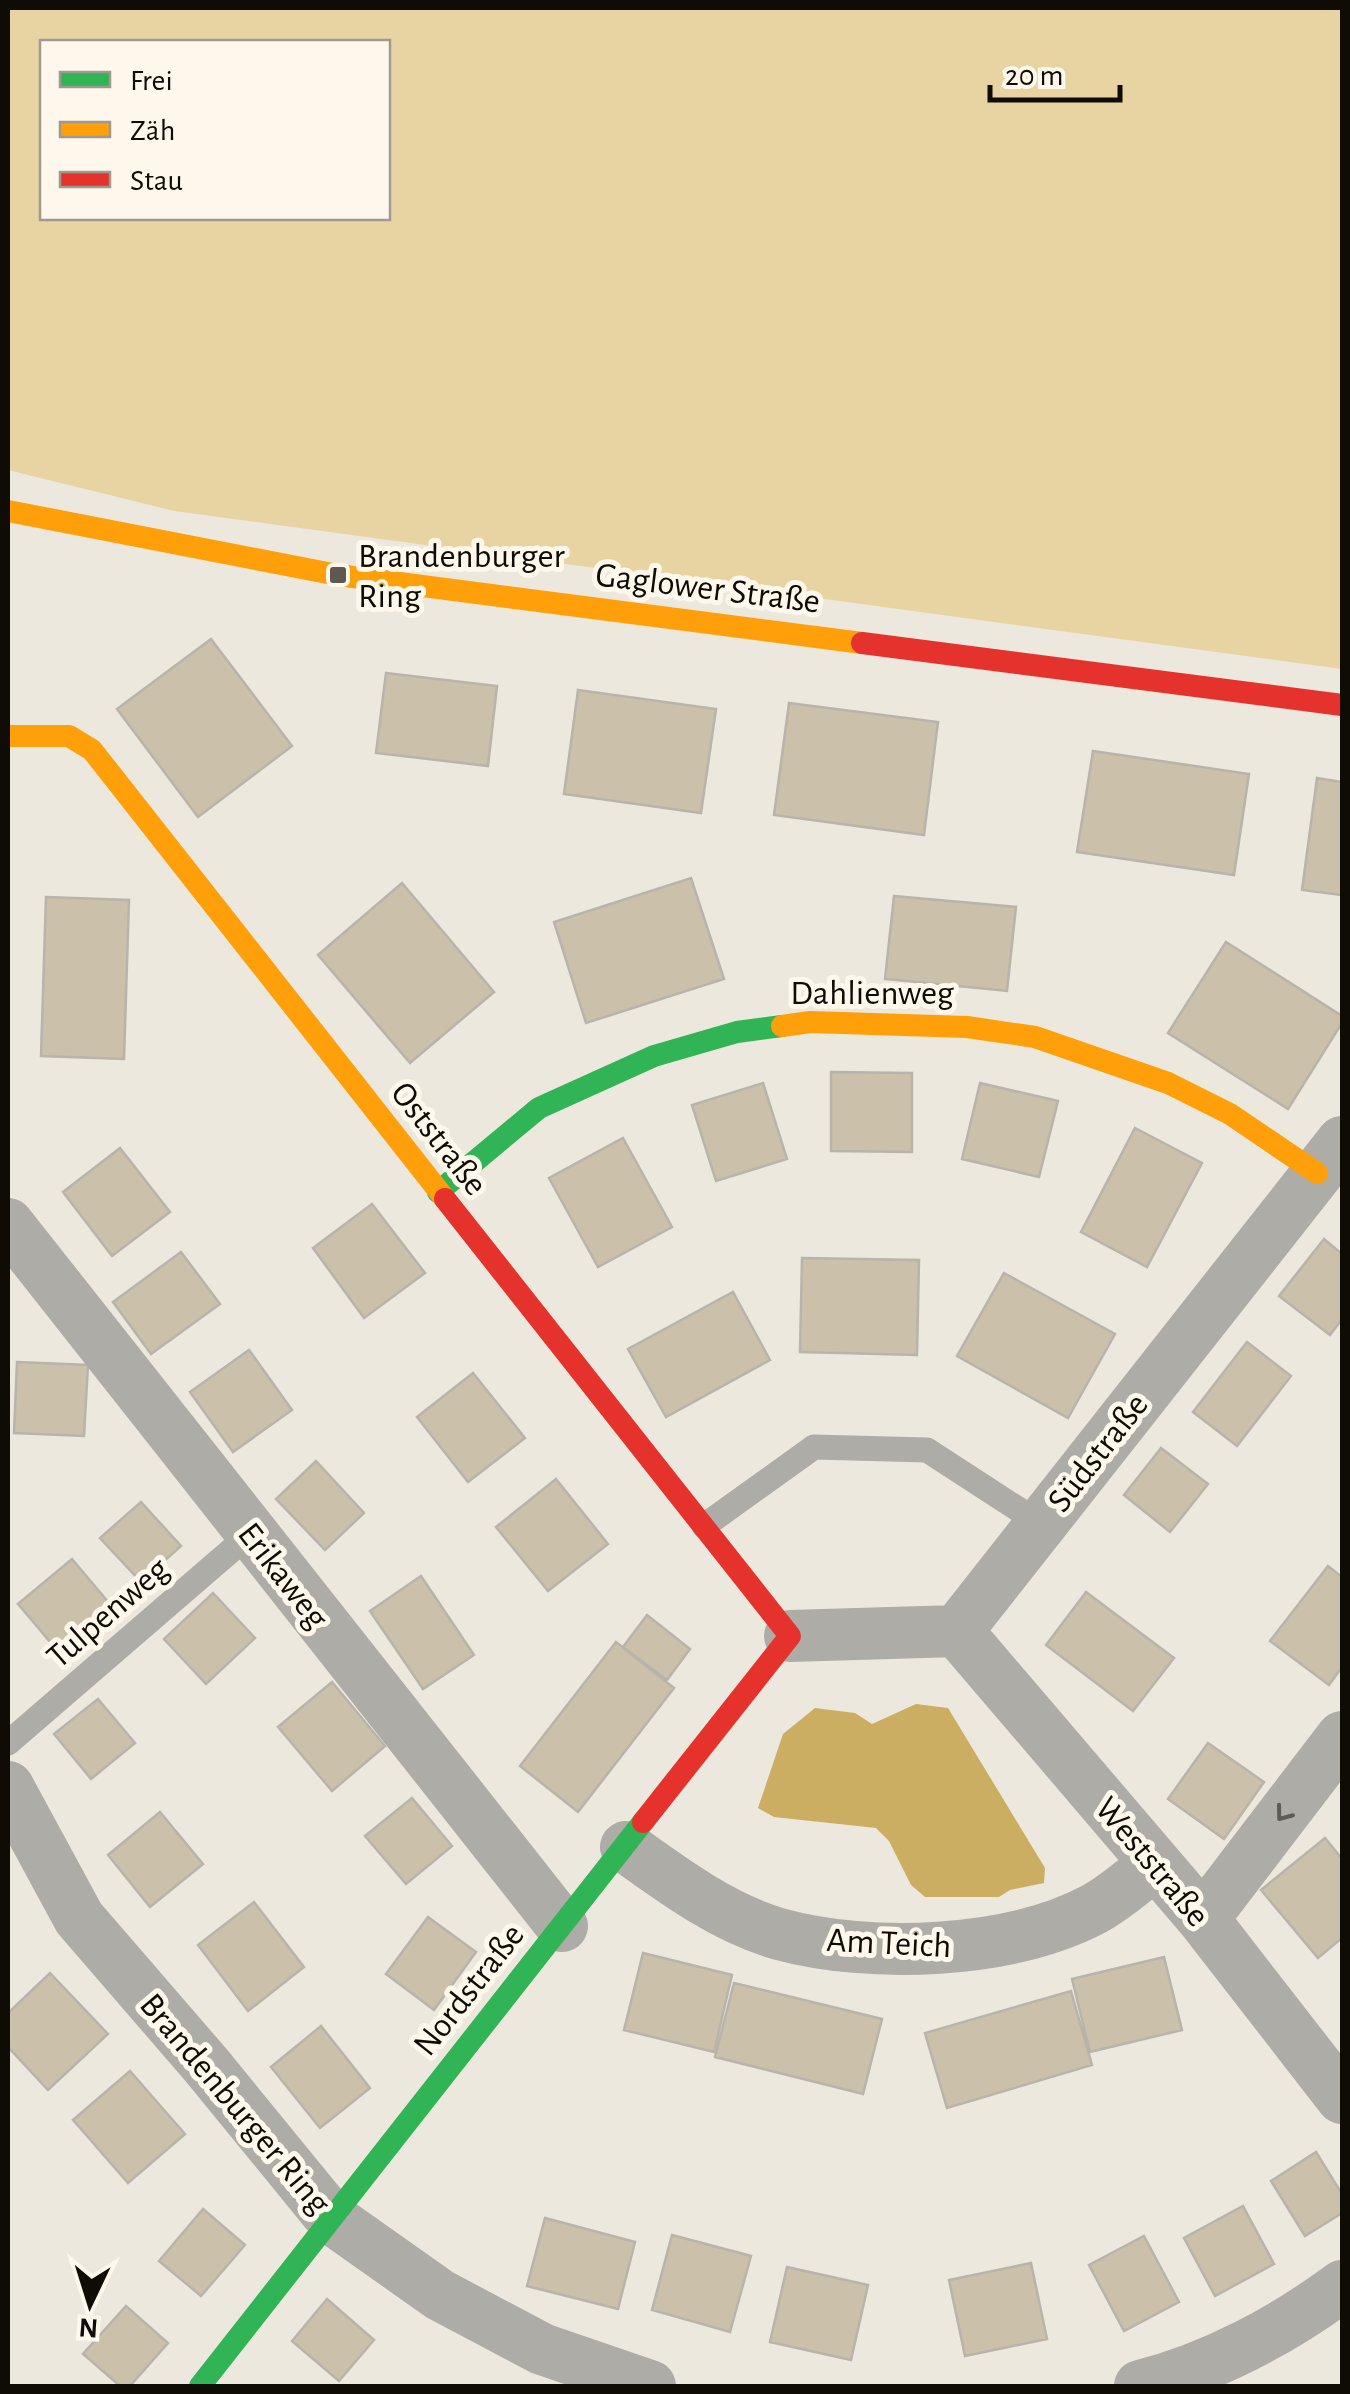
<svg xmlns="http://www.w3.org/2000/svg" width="1350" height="2394" font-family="'Alegreya Sans',sans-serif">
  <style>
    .green { fill: #e8d3a3; fill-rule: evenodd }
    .water { fill: #cbae62 }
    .building { fill: #cbc0a9; stroke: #b8b4ac; stroke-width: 2.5 }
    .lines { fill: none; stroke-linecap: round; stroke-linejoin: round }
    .lane { stroke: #adaca6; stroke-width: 25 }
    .street { stroke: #adaca6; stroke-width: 52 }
    .fast { stroke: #30b455; stroke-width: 22 }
    .slow { stroke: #ff9f0a; stroke-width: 22 }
    .jam { stroke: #e5322d; stroke-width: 22 }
    .oneway { stroke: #5e5c56 }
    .poi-dot { fill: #5d5951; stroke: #fef8ec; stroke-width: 4 }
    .labels { text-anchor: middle; stroke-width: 10; stroke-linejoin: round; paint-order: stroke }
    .poi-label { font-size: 35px; fill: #0f0c06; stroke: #fef8ec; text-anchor: start }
    .street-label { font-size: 35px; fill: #0f0c06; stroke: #fef8ec }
  </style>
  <rect width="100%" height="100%" fill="#ede8dd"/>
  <path class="green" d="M8 8H1342V669L174 511 8 470ZM42 42H388V218H42Z"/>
  <path class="water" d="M916 1704 948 1708 1045 1868 1044 1883 1010 1890 999 1897H925L911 1885 889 1841 876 1828 774 1817 758 1808 783 1734 815 1708 855 1713 872 1724Z"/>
  <path class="building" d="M211 639 292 746 198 817 117 709Z
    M386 673 497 686 488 766 376 753Z
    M578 690 716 709 701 813 564 794Z
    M789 703 938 722 924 835 774 815Z
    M1093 751 1249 774 1234 875 1077 852Z
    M1317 778 1342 782V895L1302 890Z
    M691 878 724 979 586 1023 554 922Z
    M402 883 494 992 410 1063 318 955Z
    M894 896 1016 907 1007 991 885 979Z
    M46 897 129 900 124 1059 41 1056Z
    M1226 942 1342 1016V1023L1288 1109 1168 1033Z
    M831 1072 912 1073V1152L831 1151Z
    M763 1083 787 1159 716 1181 692 1105Z
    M980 1083 1058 1101 1039 1177 962 1159Z
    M1135 1128 1202 1163 1147 1267 1081 1232Z
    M623 1138 672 1227 598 1267 549 1178Z
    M120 1148 170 1212 112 1256 63 1192Z
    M372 1204 425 1273 364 1318 313 1248Z
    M1324 1239 1342 1254V1319L1330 1335 1279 1296Z
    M181 1252 220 1304 151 1354 113 1302Z
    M802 1258 919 1260 917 1355 800 1352Z
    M1004 1273 1115 1334 1068 1418 957 1356Z
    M733 1292 770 1360 666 1417 628 1349Z
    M1247 1342 1291 1376 1237 1446 1193 1412Z
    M249 1350 292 1410 233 1452 190 1392Z
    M17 1362 88 1365 84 1436 14 1433Z
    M473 1373 525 1438 468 1482 417 1417Z
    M1161 1448 1208 1484 1170 1532 1124 1495Z
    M316 1461 364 1513 325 1550 276 1499Z
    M556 1479 608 1544 548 1591 496 1527Z
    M141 1502 181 1546 141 1582 100 1538Z
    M72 1559 110 1604 56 1649 18 1604Z
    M1328 1566 1342 1577V1667L1329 1685 1270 1641Z
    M421 1576 474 1655 423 1689 370 1611Z
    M1086 1592 1174 1658 1133 1711 1046 1645Z
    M213 1593 255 1638 206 1684 164 1639Z
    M647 1615 690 1649 667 1680 623 1647Z
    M616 1642 674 1688 578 1812 520 1766Z
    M332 1682 385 1746 332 1791 278 1727Z
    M98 1699 135 1743 91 1779 54 1734Z
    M1208 1743 1264 1782 1224 1839 1168 1799Z
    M412 1798 452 1846 406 1884 365 1836Z
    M160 1812 203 1864 150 1907 108 1855Z
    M1325 1838 1342 1859V1938L1318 1958 1261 1890Z
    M254 1902 304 1967 248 2011 198 1945Z
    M428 1917 476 1952 434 2010 386 1974Z
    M643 1953 732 1975 714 2052 624 2030Z
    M1164 1957 1182 2030 1090 2052 1072 1979Z
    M50 1973 108 2034 48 2090 8 2047V2013Z
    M734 1983 882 2019 863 2094 715 2057Z
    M1071 1991 1092 2065 947 2108 925 2033Z
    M321 2026 370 2088 320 2128 271 2067Z
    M130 2071 185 2134 128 2183 73 2120Z
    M1316 2152 1342 2194V2213L1305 2236 1271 2181Z
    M1243 2206 1274 2264 1215 2296 1184 2238Z
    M203 2209 245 2245 201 2296 159 2261Z
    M545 2218 635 2242 618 2309 527 2286Z
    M672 2235 751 2256 730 2332 652 2310Z
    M1144 2236 1179 2302 1124 2331 1089 2265Z
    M1031 2263 1047 2339 965 2356 949 2280Z
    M787 2267 868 2285 851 2360 770 2342Z
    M327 2299 374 2340 339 2381 292 2341Z
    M126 2306 168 2343 130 2386H120L83 2354Z"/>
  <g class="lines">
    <path class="lane" d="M704 1526 814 1447 927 1450 1041 1524
      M8 1743 242 1541 249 1531"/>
    <path class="street" d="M8 1224 562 1926
      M957 1631 1342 1142
      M957 1631 1203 1919 1342 2098
      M790 1636 957 1631
      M8 1787 79 1918 206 2065 331 2218 440 2295 542 2349 650 2386
      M626 1847C672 1880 723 1918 779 1934 870 1959 1009 1954 1094 1909 1115 1898 1136 1879 1155 1864
      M1203 1919 1342 1737
      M1140 2386C1212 2368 1283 2330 1342 2286"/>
    <path class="fast" d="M438 1192 539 1108 654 1056 737 1032 782 1026
      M200 2386 643 1822"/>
    <path class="slow" d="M8 511 338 575 862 643
      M8 736H69L92 750 445 1199
      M782 1026 810 1022 967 1027 1035 1037 1168 1083 1230 1114 1317 1173"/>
    <path class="jam" d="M862 643 1342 705
      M445 1199 790 1636 643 1822"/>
  </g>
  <defs><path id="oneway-chevron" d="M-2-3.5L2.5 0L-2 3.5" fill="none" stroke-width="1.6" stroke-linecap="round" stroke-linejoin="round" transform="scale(2.5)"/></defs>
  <use class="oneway" href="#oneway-chevron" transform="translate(1283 1814) rotate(127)"/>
  <rect class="poi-dot" x="328" y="565" width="20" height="20" rx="5"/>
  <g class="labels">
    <g class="poi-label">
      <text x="358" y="567">Brandenburger<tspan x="358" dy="40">Ring</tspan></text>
    </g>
    <g class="street-label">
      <text transform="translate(708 587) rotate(7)" y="12">Gaglower Straße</text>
      <text x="872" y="1004">Dahlienweg</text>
      <text transform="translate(440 1138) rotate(52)" y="12">Oststraße</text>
      <text transform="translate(1097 1452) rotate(-52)" y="12">Südstraße</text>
      <text transform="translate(284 1575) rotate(52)" y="12">Erikaweg</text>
      <text transform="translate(107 1612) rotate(-41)" y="12">Tulpenweg</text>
      <text transform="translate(1153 1861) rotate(50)" y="12">Weststraße</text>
      <text transform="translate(889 1942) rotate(3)" y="12">Am Teich</text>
      <text transform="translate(468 1989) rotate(-52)" y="12">Nordstraße</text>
      <text transform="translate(236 2103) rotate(50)" y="12">Brandenburger Ring</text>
    </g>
  </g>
  <rect width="1350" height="2394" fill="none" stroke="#0f0c06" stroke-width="20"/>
  <rect x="40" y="40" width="350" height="180" fill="#fef8ec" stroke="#9e9a90" stroke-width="2.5"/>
  <rect x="60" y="72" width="50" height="15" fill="#30b455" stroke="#9e9a90" stroke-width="2.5"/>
  <text x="130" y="90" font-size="30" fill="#0f0c06">Frei</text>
  <rect x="60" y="122" width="50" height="15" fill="#ff9f0a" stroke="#9e9a90" stroke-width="2.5"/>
  <text x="130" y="140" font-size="30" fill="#0f0c06">Zäh</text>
  <rect x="60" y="172" width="50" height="15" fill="#e5322d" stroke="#9e9a90" stroke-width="2.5"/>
  <text x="130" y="190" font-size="30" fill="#0f0c06">Stau</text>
  <g transform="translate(90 2304) rotate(184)" stroke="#fef8ec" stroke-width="8" paint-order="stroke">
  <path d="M0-8L18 38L0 25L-18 38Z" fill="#0f0c06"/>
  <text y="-15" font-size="28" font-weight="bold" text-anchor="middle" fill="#0f0c06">N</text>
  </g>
  <path d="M990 85v15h130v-15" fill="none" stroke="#0f0c06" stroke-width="5"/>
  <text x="1005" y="85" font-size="30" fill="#0f0c06" stroke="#fef8ec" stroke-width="8" paint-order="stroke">20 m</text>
</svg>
